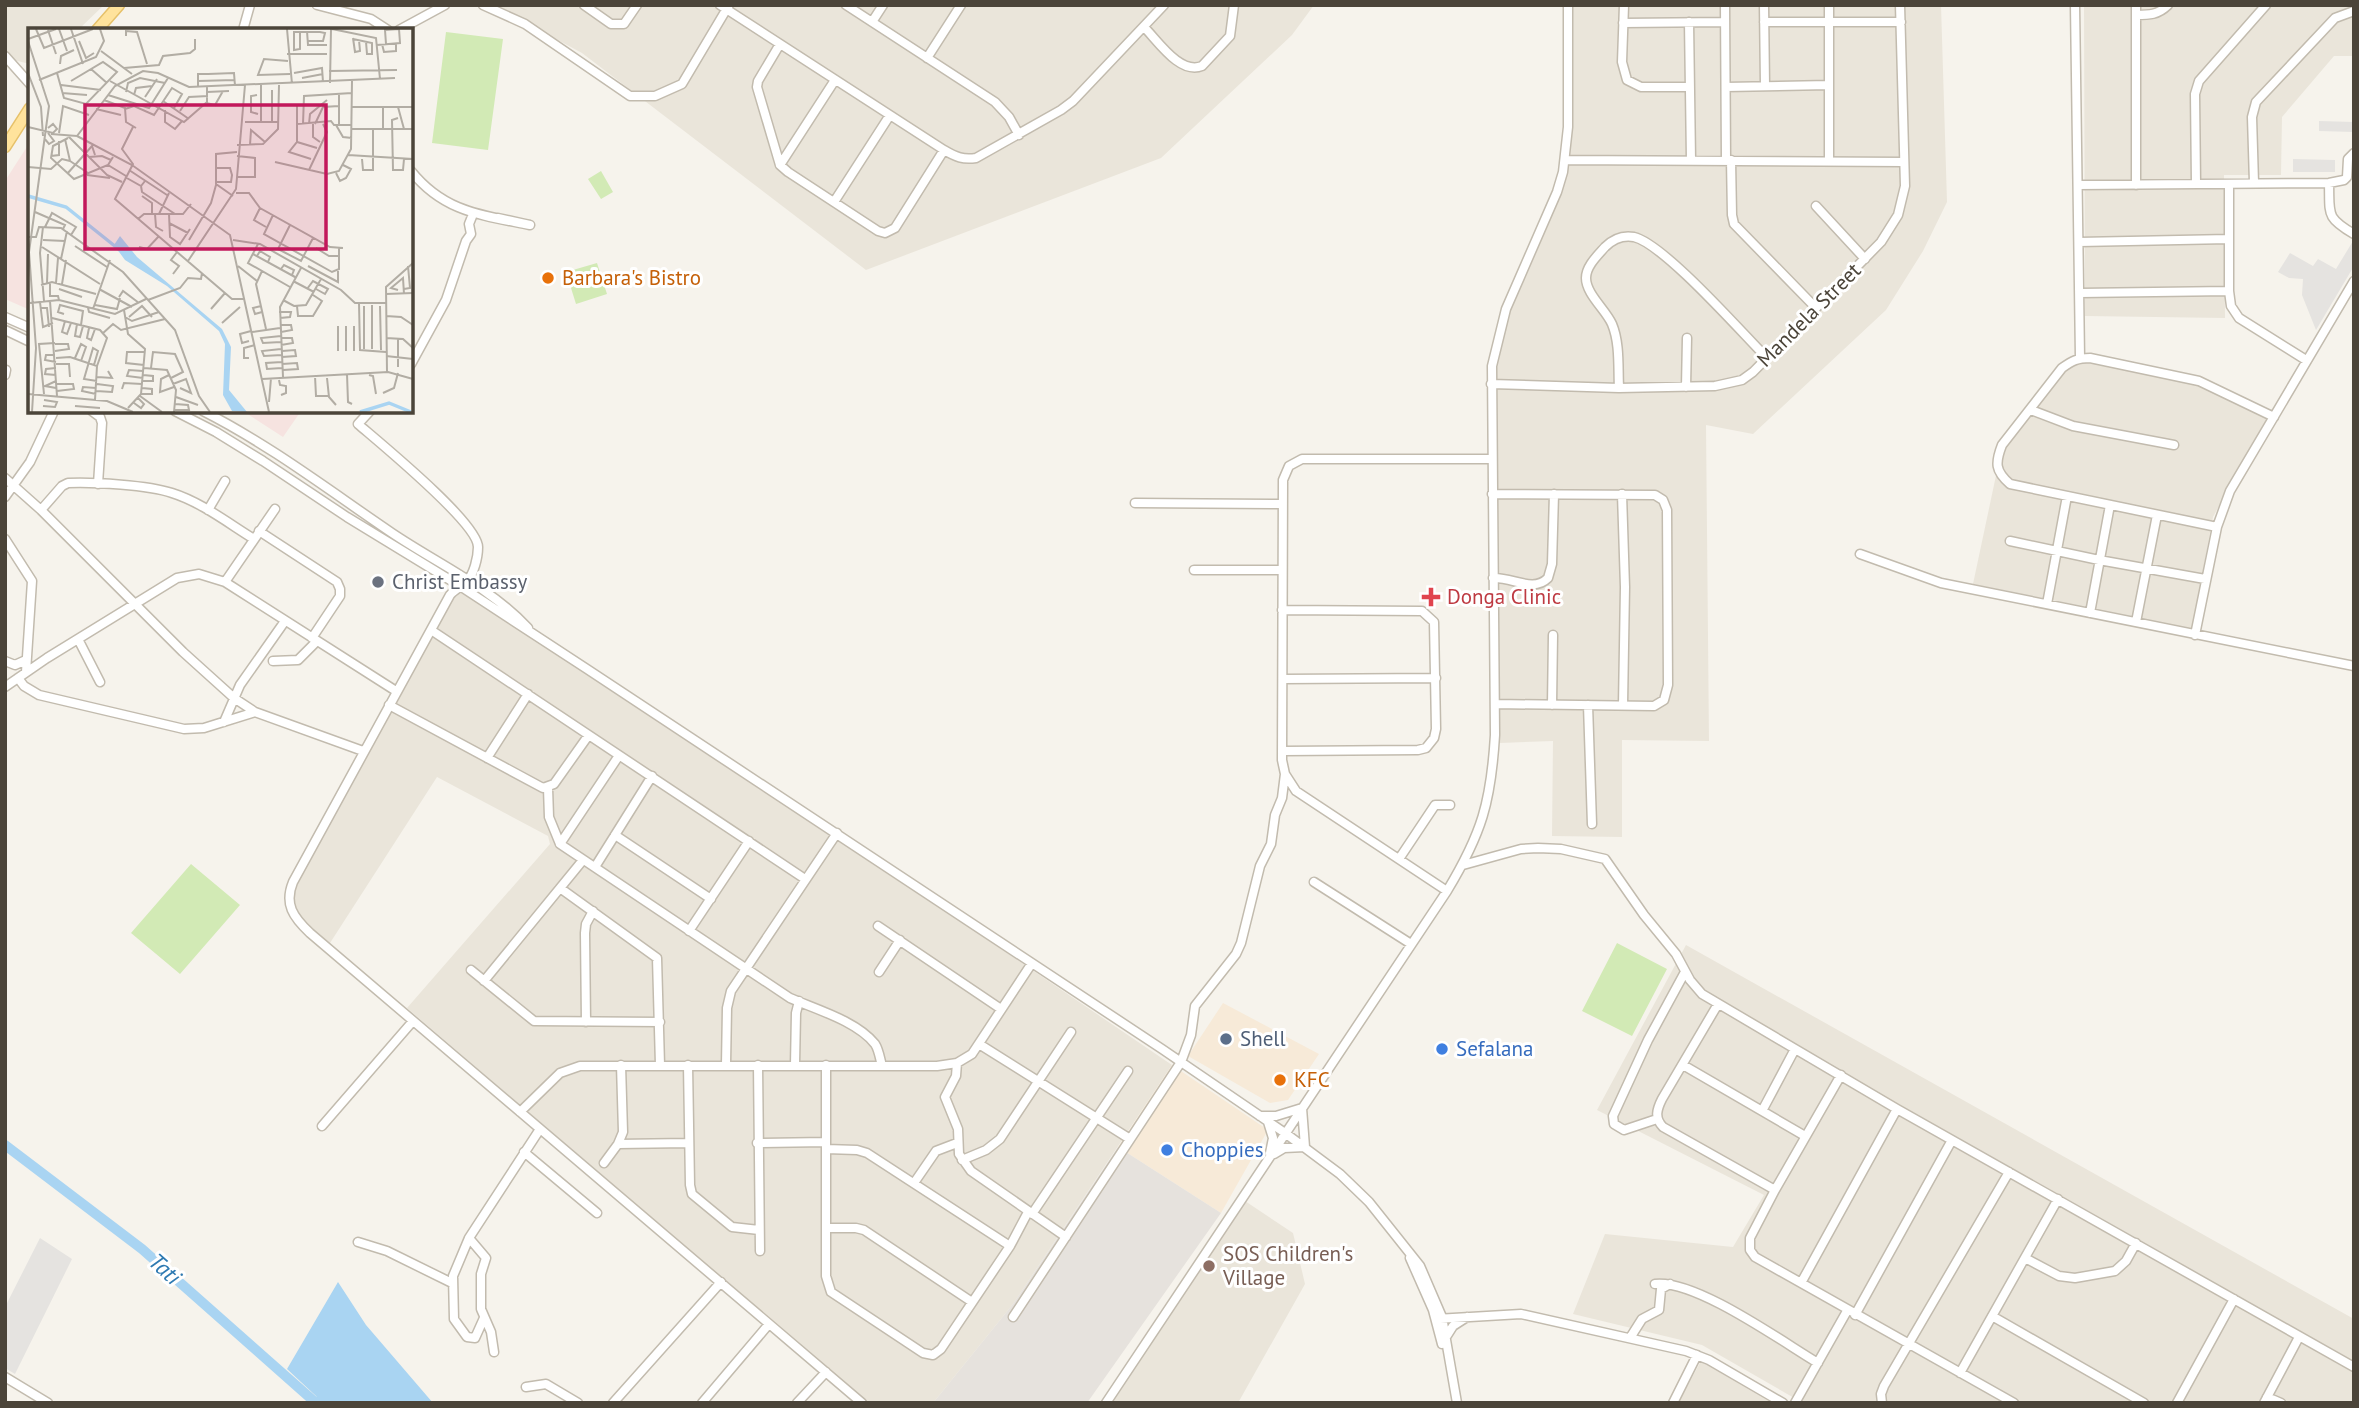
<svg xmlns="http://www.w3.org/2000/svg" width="2359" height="1408" font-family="'PT Sans',sans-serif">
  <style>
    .residential { fill: #eae5da }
    .commercial { fill: #f7ead8 }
    .industrial { fill: #e6e2dd }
    .medical { fill: #f6e3e0 }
    .green { fill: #d2eab5 }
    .parking { fill: #e5e3e0 }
    .water { fill: #a9d4f2 }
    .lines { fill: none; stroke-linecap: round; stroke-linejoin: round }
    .river { stroke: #a9d4f2; stroke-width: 10 }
    .minor-casing { stroke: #c2bbae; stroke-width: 11 }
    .major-casing { stroke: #e6c16a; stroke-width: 13 }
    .minor { stroke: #fff; stroke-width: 8 }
    .major { stroke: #ffe39c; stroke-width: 10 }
    .food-dot { fill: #e8710a; stroke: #fff; stroke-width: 2.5 }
    .worship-dot { fill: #6b7280; stroke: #fff; stroke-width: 2.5 }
    .health-dot { fill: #e0444e; stroke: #fff; stroke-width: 2.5 }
    .service-dot { fill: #5c6f8a; stroke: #fff; stroke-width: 2.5 }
    .shop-dot { fill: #3f7fe0; stroke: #fff; stroke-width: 2.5 }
    .education-dot { fill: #8d6e63; stroke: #fff; stroke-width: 2.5 }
    .labels { text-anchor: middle; stroke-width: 6; stroke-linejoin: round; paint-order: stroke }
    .food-label { font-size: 21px; fill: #c56008; stroke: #fff; text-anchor: start }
    .street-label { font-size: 21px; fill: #4b4439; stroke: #fff }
    .worship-label { font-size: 21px; fill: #5b616d; stroke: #fff; text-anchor: start }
    .health-label { font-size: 21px; fill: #be3a42; stroke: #fff; text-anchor: start }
    .service-label { font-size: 21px; fill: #4e5e75; stroke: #fff; text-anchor: start }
    .shop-label { font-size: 21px; fill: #366cbe; stroke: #fff; text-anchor: start }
    .education-label { font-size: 21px; fill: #785e54; stroke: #fff; text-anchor: start }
    .water-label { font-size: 23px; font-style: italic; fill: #2e7ab2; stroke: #fff }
    .inset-river { fill: none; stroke: #a9d4f2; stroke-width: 3.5 }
    .inset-road { fill: none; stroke: #b2ada4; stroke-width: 2 }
    .view { fill: #c2185b; fill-opacity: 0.15; stroke: #c2185b; stroke-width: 3.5 }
    .inset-edge { fill: none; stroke: #4b4439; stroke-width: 3.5 }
  </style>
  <rect width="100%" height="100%" fill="#f6f3ec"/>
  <path class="residential" d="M5 5H104L78 30H30V64L5 58Z
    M475 5H1314L1292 35 1161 158 866 270 582 53 504 11Z
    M1570 5H1941L1947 202 1923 251 1886 310 1753 434 1706 425 1709 741 1622 740V837L1552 836 1553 741 1500 743 1494 392 1500 333 1567 171Z
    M2084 5H2354V56H2334L2282 117 2281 175H2224L2225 318 2085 316Z
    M2088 359 2212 387 2268 416 2213 517 2192 629 1973 584 2001 452 2065 366Z
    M458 589 820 826 1172 1065 1013 1304 933 1403H868L407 1008 550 844 548 836 437 777 330 943 303 924 289 905 290 885Z
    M1686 945 2354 1319V1403H1803L1702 1345 1573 1314 1605 1234 1733 1247 1764 1195 1597 1110Z
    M1245 1201 1293 1233 1305 1284 1238 1403H1109Z
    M1701 1361 1776 1403H1678Z"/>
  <path class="commercial" d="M1223 1003 1319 1054 1288 1100 1270 1103 1188 1056Z
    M1172 1065 1268 1130 1221 1213 1118 1147Z"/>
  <path class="industrial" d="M1118 1147 1221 1213 1087 1403H933L1013 1304Z"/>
  <path class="medical" d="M30 142V310L5 299V181Z
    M243 411H301L283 437Z"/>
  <path class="green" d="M446 32 503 39 488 150 432 143Z
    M601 171 613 192 601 199 588 179Z
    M597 263 607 294 576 304 566 272Z
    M191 864 240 905 180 974 131 933Z
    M1617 943 1667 969 1632 1036 1582 1011Z"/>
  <path class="parking" d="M2319 121 2354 122V132L2319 131Z
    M2293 159 2335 160V172H2293Z
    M2353 241 2354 266 2316 330 2302 295 2303 279 2289 278 2278 272 2290 253 2313 266 2318 259 2336 269Z
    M40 1238 72 1259 15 1374 5 1368V1307Z"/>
  <path class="water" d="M338 1282 366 1325 433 1403H320L316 1396 287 1369Z"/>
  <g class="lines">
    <path class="river" d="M5 1145 142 1249 316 1403"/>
    <defs>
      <path id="minor" d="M317 5 371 19 388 30
        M483 5 525 24 630 96H655L682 84 729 5
        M584 5 611 24H624L637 5
        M720 5 944 150C956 157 963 160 976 158L1061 110 1073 101 1164 5
        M846 5 995 102 1009 117 1019 135
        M1624 5 1622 62 1627 80 1641 87H1690
        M1725 5 1726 160
        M1764 5 1765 86
        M2075 5 2080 358
        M2136 5V185
        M2136 15C2149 15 2158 15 2168 5
        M872 22 883 5
        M1689 22 1691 160
        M1764 22H1901
        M1623 23 1725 22
        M1144 27C1158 41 1180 75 1202 66L1230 36 1234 5
        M243 30 250 5
        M399 30 445 5
        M780 44 758 81 757 87 780 165 788 172 878 231 885 233 895 228 944 150
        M5 56 30 84
        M927 58 961 5
        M1726 87 1829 85
        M1565 160 1904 162
        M1731 160 1732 215 1734 224 1816 308
        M1829 160V5
        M780 165 835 80
        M411 171C444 212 481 215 530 225L498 218
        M2254 183 2252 117 2256 102 2335 18 2354 11
        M2329 183C2330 214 2325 217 2354 234
        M2196 184 2195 94 2199 81 2266 5
        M2229 184V291L2231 306 2239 318 2306 360
        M2078 185 2329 183 2344 180 2347 177 2348 159 2354 153
        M834 202 890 115
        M1816 206 1865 259
        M2079 242 2229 239
        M2080 293 2229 291
        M5 317 30 328
        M5 330 30 342
        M411 364 446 300 466 241 471 234 469 224 473 214
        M5 375 6 370
        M1491 384 1619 388 1715 386 1742 380 1753 372 1881 242 1898 215 1905 186 1900 5
        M1686 387 1687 338
        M1619 388C1618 367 1620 343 1612 324 1606 310 1586 294 1586 278 1586 266 1598 255 1605 247 1613 239 1623 235 1634 237 1664 244 1742 333 1767 358
        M2031 410 2073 426 2174 445
        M92 411 100 417 102 423 98 484
        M175 411 216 432 263 461 347 517 460 586 587 669 1162 1049 1285 1133 1340 1174 1369 1202 1420 1266 1442 1317 1457 1403
        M203 411C270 445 330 491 392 533 438 564 490 587 528 628
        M370 411 358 424C380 443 478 523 478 547 478 557 474 575 466 582 461 587 455 589 450 595L293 882C284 904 293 917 310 933L862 1403
        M5 478 41 510 183 652 234 698 255 712 363 751
        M1492 494 1655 495 1663 500 1667 510 1668 685 1664 700 1654 706 1495 704
        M1622 494 1625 587 1623 705
        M5 497 30 462 54 411
        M1135 503 1282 504
        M41 510 62 486 68 483C94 482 148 485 172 493 201 502 228 523 254 539
        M208 510 225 481
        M2217 527 2010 484C1995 471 1995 463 2002 445L2062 368C2072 361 2077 358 2090 358L2199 381 2274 417
        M259 531 337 582 340 589V596L312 638
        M5 539 32 581 26 672
        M2010 541 2099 560 2205 579
        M1860 554 1941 583 2354 666
        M1194 570H1282
        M1493 578C1513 577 1533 593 1548 578L1552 564 1554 494
        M225 582 275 509
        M2047 604 2067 496
        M1282 610 1422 611 1434 622 1436 729 1434 738 1426 748 1418 750 1283 751
        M2090 613 2110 505
        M2136 622 2157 515
        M431 630 805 879
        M2195 635 2217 527 2230 491 2354 281
        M78 639 100 682
        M5 661 15 665 26 660
        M273 661 298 660 317 641
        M18 678 24 686 39 695 184 729 204 728 255 712
        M1283 679 1436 678
        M5 687 47 658 177 578 199 574 225 582 396 691
        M389 705 543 788 554 784 588 736
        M1552 705 1553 635
        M1588 705 1592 824
        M224 722 240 685 285 621
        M487 758 528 694
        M548 788 549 817 560 844 790 998C815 1009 857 1021 875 1044 879 1050 880 1059 882 1066
        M615 835 711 899
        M560 844 618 757
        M1399 859 1435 805H1450
        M1463 865 1521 849 1538 848 1561 849 1605 859 1644 915 1676 954 1690 980 1702 994 1897 1109 2354 1367
        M595 867 652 776
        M1314 882 1411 944
        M560 888 657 958 660 1065
        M1447 891 1296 791 1285 774 1282 760 1283 480 1289 466 1302 459H1492
        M878 926 1001 1009
        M689 931 749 841
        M471 970 534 1021 660 1022
        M879 972 900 940
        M484 981 583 860
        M1718 1004 1662 1099C1657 1109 1654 1118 1663 1127L1775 1190
        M586 1022 585 933 586 924 593 911
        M979 1044 1130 1139
        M957 1063 956 1076 945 1097 958 1129 959 1154 971 1171 1066 1237
        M688 1065 690 1185 692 1194 732 1227 759 1230
        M726 1065 727 1008 731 991 837 833
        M758 1065 760 1251
        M795 1065 796 1013 799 1001
        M826 1065V1276L831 1292 923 1353 933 1355 941 1349 1010 1246 1028 1212
        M1683 1065 1805 1136
        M1841 1075 1775 1190 1750 1238V1250L1755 1257 2014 1403
        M1762 1111 1795 1049
        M520 1112 560 1073 580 1066H937L957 1063 972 1054 1032 963
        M1260 1116H1276L1302 1108 1305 1147 1284 1148 1274 1154
        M1657 1119 1624 1130 1614 1124 1613 1116 1648 1040 1685 972
        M1268 1122 1273 1138 1270 1153
        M322 1126 413 1021
        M757 1143 826 1142
        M618 1144 688 1143
        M826 1149 857 1150 867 1153 1010 1246
        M524 1152 597 1213
        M962 1160 986 1150 1000 1139 1071 1032
        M604 1163 618 1144 623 1132 621 1065
        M914 1183 936 1151 957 1143
        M1032 1214 1128 1071
        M826 1228H856L864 1230 972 1302
        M469 1238 486 1258 481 1274V1309L491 1332 494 1352
        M358 1242 387 1251 452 1283
        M1410 1258 1433 1310 1442 1344
        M2025 1258 2059 1276 2075 1278 2115 1271 2126 1261 2136 1243
        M1801 1283 1897 1109
        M1655 1284C1695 1279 1781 1341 1818 1363
        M1855 1315 1952 1140
        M1992 1316 2144 1403
        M1013 1317 1181 1062 1191 1035 1195 1006 1236 954 1241 943 1260 866 1271 844 1275 815 1282 798 1285 774
        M484 1318 475 1338 467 1337 454 1319 453 1276 469 1238 540 1129
        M1436 1319 1521 1314 1686 1351 1709 1360 1783 1403
        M1446 1337 1453 1326 1467 1317
        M1630 1338 1642 1319 1659 1310 1661 1289 1670 1284
        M1960 1373 2058 1199
        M5 1377 48 1403
        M526 1387 546 1384 578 1403
        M2267 1397 2281 1403
        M613 1403 721 1282
        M702 1403 769 1324
        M797 1403 826 1372
        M1106 1403 1447 891C1482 833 1491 802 1495 735L1492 366 1506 309 1557 192 1563 172 1568 127V5
        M1673 1403 1697 1355
        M1795 1403 1847 1311
        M1882 1403 1881 1394 1884 1386 2009 1172
        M2177 1403 2234 1299
        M2264 1403 2299 1337"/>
      <path id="major" d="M97 30 119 5
        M5 147 30 108"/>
    </defs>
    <use href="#minor" class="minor-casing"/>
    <use href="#major" class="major-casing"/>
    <use href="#minor" class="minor"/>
    <use href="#major" class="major"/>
  </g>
  <g class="food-dot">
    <circle cx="548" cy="278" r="7"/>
    <circle cx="1280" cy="1080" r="7"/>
  </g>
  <circle class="worship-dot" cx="378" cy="582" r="7"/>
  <path class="health-dot" d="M1427.5 586.5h7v7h7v7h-7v7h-7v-7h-7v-7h7z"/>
  <circle class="service-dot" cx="1226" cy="1039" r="7"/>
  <g class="shop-dot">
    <circle cx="1442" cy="1049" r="7"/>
    <circle cx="1167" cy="1150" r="7"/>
  </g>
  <circle class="education-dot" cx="1209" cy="1266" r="7"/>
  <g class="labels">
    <g class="food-label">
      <text x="562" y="285">Barbara's Bistro</text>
      <text x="1294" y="1087">KFC</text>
    </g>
    <g class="street-label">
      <text transform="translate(1809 315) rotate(-45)" y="7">Mandela Street</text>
    </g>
    <g class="worship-label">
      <text x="392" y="589">Christ Embassy</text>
    </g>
    <g class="health-label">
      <text x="1447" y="604">Donga Clinic</text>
    </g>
    <g class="service-label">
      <text x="1240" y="1046">Shell</text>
    </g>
    <g class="shop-label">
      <text x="1456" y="1056">Sefalana</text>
      <text x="1181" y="1157">Choppies</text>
    </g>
    <g class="education-label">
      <text x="1223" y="1261">SOS Children's<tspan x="1223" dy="24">Village</tspan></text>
    </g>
    <g class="water-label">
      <text transform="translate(165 1269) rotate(42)" y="8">Tati</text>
    </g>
  </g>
  <g transform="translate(28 28)">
    <rect width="385" height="385" fill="#f6f3ec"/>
    <path d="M92 208 109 229 194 301 203 319 201 362 219 384 204 383 195 367 197 316 191 303 139 258 97 232 86 217Z" fill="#a9d4f2"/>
    <path class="inset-river" d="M0 168 38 179 93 223M332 384 361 375 383 384"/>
    <path class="inset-road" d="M8 1 16 20 65 1M31 1 39 23M43 1 55 36M259 1 264 56M304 1 348 10 352 51M20 2 28 26M279 3 280 17H299M272 4V21L266 22V4H292L297 5 295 13H279M98 8V3L109 4 119 36M325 10 327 24 332 23 331 12M0 11 28 1M325 11 344 15V26H339L338 14M0 13 21 78 1 224 8 320 4 384M51 13 58 30 66 25M354 16 356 24 368 23V16M349 17 372 15 371 1 357 2 358 16M73 23 104 46M259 26H299M260 33 236 31 230 47 262 46M32 36 33 28 46 22M96 40 131 37 135 28 162 25 167 21V11M63 41 79 55M301 43 369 42M0 45 13 79 15 108M29 45 36 70 58 76 89 44 75 34 43 53M266 45 294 40 295 54M274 50 295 46M11 52 68 29 76 13 72 1M82 53 156 94 179 74V59M170 53 207 52M302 55 303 1M33 57 73 62M233 57V94M170 59V46H180L206 45 207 58M244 62V94M98 64 100 55 112 50 137 55M179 64 201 63M34 65 59 67M311 66V97M80 67 121 80 140 50M106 67 108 60 124 58M229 67 223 68V84L230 86M117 69 129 51M76 72 97 80 98 94 108 100M135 73 161 91M178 75 187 77 195 63M269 76V114M324 79H385M355 79V101M370 79 376 101M68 81 93 87M97 81 106 78 126 87 144 60 154 66 146 80M137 82V94L147 101 154 93M152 83 161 69 180 68M370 90 364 92 365 142H375L376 131M217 94H251M269 96 303 93 306 97H324M275 96 276 68 324 65M281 96 282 86 299 72M285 96V109L292 114M287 96 295 79 311 78M308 97 315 109 324 110M0 99 25 105 29 101 25 96 20 100M105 99 94 121 105 136 87 171 204 271H217M324 101H385M31 105 35 78 61 87M23 106 49 108 87 58 115 43 130 45 161 59 367 50M40 108 79 147 94 154M49 108 104 137 202 207 241 384M16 110 21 116 26 113 20 105M40 110 25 118 23 130 46 151 80 137 85 129M37 111 42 133 60 145M209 117 235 116 250 101 251 57M222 117 223 102 237 114M320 127 385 131M23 128 31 127V113M209 128 227 130V149H210M61 129 74 128 83 132M283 131 261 124 269 114 289 120M334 131 335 142H345V101M247 134 299 146 311 143 323 121 324 53M80 137 98 148M0 139 23 141 34 131 42 133M188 140H202L204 147 203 154H188M101 142 139 167M281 142 299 104 295 96M308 145 312 153 318 150 323 141 315 137M39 146 64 118 67 127M59 147 82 150M97 149 113 158 117 153M113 158 114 164 147 186M208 165H221L232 180 302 219 315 220M114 168 124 175V186M205 168 188 156V126L209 124M232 180 226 192 238 199M7 184 37 197 35 201M127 186 128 199 135 203M131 186 141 165M141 186 142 209 152 216 162 201M245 187 236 206 304 244 311 241V220M110 191 116 186H155L163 176M141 195 160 205M262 197 250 221 273 233 285 210M15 199 12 225 16 273M17 199 24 185 48 199 43 207M1 209H8L11 199 33 200 95 244 147 302 171 368 182 384M15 212 37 213M161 212 183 175 188 157M205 212 232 216 313 262 327 275H358M230 216 220 235 262 259M47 218 79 239M14 219 72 256M111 219 119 221 131 208M288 220 301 228H312M225 226 267 249M229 228 232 223 242 229 240 234M33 231 39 203M160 233 208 161 217 57M210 238 229 253M280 238 310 254V243M253 241 256 237 266 242 264 247M234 243 228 256 238 301M145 246 151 238 143 232 149 224M265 253 286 264M19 255 20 226M22 255V268H30L31 272M28 255 30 230M34 256 38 232M13 257 24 254 68 266M31 261 54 269M71 261 104 279M279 261 285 253 300 261 297 266 288 261M376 261 382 260 380 238M370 262 363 260 375 250 376 266M358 266 385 265M91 269 95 263 111 275M120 272 152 260 160 250 173 251 174 245M255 272 266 278 278 277 293 251M22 273 29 368M12 274 15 299 25 295M2 275 31 272 87 286 118 271M331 275 332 322 358 324M67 277 89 281 92 270M344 277V321M233 278 225 280 227 286 234 284M269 278 270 288H285L294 273 285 267M336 278V321M352 278 353 322M13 280H19L21 299M60 280 61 284 82 290M65 281 82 232M183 281 197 265M96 282 100 306 117 321 113 366 100 380M251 284H263L262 289 252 290M36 286 30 284 32 277 55 283 53 297M358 288 373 289 385 297M97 289 104 293 131 284M101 289 114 278 124 289M24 290 72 302 79 310 69 338M37 293 34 304 39 306 43 295M194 295 212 279M49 296 47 308 52 309 55 298M252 297H263L264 302 253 304M310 298V323M318 298V323M326 298V323M61 300 59 310 63 312 67 301M224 304 252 300M74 306 85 296 93 302 137 291M253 310H264L265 315 253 317M358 310 375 311 385 320M370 311V339M221 313 214 315 212 306 223 303M253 314 235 315 233 310 253 308M27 316H40L41 321 27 323M253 321 234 323 236 328 254 327M254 323 267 322 268 328 254 329M27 327H18L17 332 28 334M358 328 385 331M28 330 42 329 69 338 67 372M47 330 53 316 58 319 53 333M221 330H216V320L227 317M28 336H41L42 349M254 336 269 335 270 341 255 342M66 337 70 323 65 320 56 351 69 353M116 337 98 335 99 324H117M28 340 18 341 17 346 28 347M116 340 139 342 148 362 146 384M123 340 125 324 147 326 155 344 143 350M254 340 239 341 238 335 254 334M359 344 358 259 385 235M319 346 320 374 324 376M141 347 133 351 132 364 146 359M341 347 345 348 348 366M287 348 288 368H300M69 349 84 350 80 343M255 349 252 279 273 240M115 350 99 348 101 342 115 343M299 350 301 369 308 377M234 351 360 344 385 351M251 352 252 357 258 358V365L253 367M28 353 17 358 28 360M115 353H125V348L115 347M28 356H45L46 361 29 363M145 356 158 351 163 365 152 360M94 361 96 355 114 356M68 363 84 364 85 358 69 356M355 365 366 360 370 345M0 366 79 373 105 384M16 366 11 316 27 315M68 366 54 363 55 359 68 360M113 366H124V361L114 360M112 368 134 384M148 369 170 377M241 374 243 350M106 375 113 380 116 376 110 370M15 378 27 379 29 374 16 372M47 378 72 380M147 382H161L160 377 147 376"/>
    <path class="view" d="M57 77H298V221H57Z"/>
    <rect width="385" height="385" class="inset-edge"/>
  </g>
  <rect width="2359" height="1408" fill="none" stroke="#4b4439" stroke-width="14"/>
</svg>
